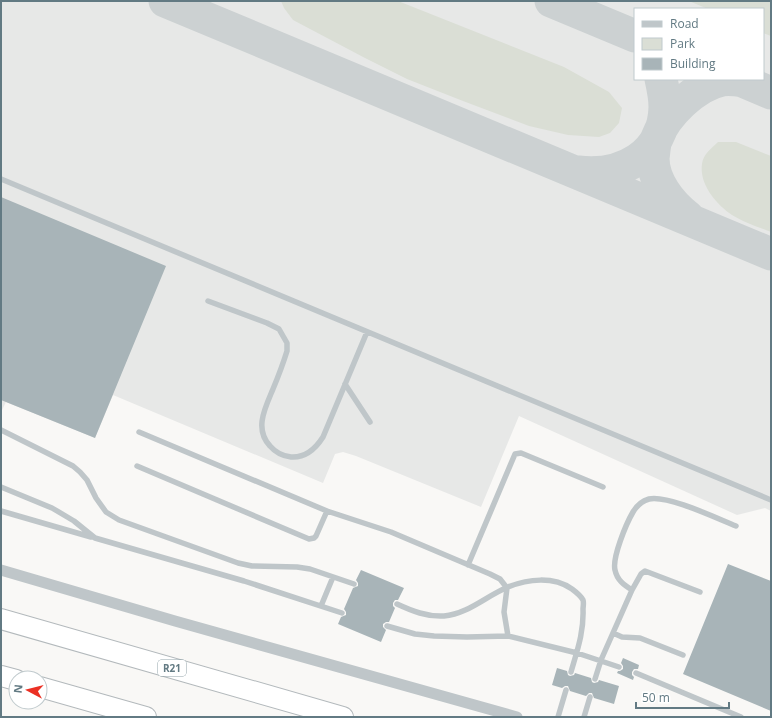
<svg xmlns="http://www.w3.org/2000/svg" width="772" height="718" font-family="'Open Sans',sans-serif">
  <style>
    .built { fill: #e7e8e7; fill-rule: evenodd }
    .green { fill: #daded5 }
    .lines { fill: none; stroke-linecap: round; stroke-linejoin: round }
    .taxiway { stroke: #ccd1d2; stroke-width: 33 }
    .building { fill: #a8b4b8 }
    .highway-casing { stroke: #b3b9bc; stroke-width: 22 }
    .lane { stroke: #bfc6c9; stroke-width: 5.5 }
    .street { stroke: #bfc6c9; stroke-width: 11 }
    .highway { stroke: #fff; stroke-width: 20 }
    .labels { text-anchor: middle; stroke-width: 4; stroke-linejoin: round; paint-order: stroke }
    .shield { fill: #fff; stroke: #91a2a8; stroke-width: 1 }
    .shield-label { font-size: 10px; font-weight: bold; fill: #627a83 }
  </style>
  <rect width="100%" height="100%" fill="#f9f8f6"/>
  <path class="built" d="M1 1H771V511L765 508 737 515 519 416 481 507 356 456 343 452 335 454 323 483 113 395 95 438 6 402 2 410H1ZM635 9H763V79H635Z"/>
  <path class="green" d="M281 1H398L564 67 609 92 622 108 619 123 610 133 599 137 568 135 529 126 463 101 407 79 365 58 293 20 284 8Z
    M689 1H771V36L763 33V9H708Z
    M718 142H736L771 156V232C758 227 743 222 732 215 716 204 699 184 702 164 703 154 712 148 718 142Z"/>
  <g class="lines">
    <path class="taxiway" d="M165 1 771 254
      M551 1 635 36
      M738 79 771 93
      M578 172C622 177 664 155 665 107 665 97 663 88 661 79
      M688 217C670 203 653 181 653 158 654 152 654 145 656 140 665 115 696 85 722 80 729 79 737 80 744 81"/>
  </g>
  <path class="building" d="M1 197 166 266 95 438 1 400Z
    M728 564 771 581V711L683 674Z
    M361 570 404 588 398 600H395L393 603V606L395 608 389 622H386L383 624V627L386 630 381 642 338 624 341 617 346 615V612L344 609 353 588 358 586V583L356 580Z
    M623 658 639 665 638 669H634L632 672V675L634 677 633 680 617 673 618 671H620L623 669V666L621 663Z
    M557 668 567 671 568 675 570 676 574 675 575 673 591 678 592 682 594 683 598 682 599 680 619 686 614 704 594 698 592 693H589L586 696 570 691 568 686H565L562 688 552 685Z"/>
  <g class="lines">
    <defs>
      <path id="highway" d="M1 619 343 717
        M1 676 16 680
        M40 687 146 717"/>
    </defs>
    <use href="#highway" class="highway-casing"/>
    <path class="lane" d="M1 179 771 500
      M208 301 267 323 279 329 287 343V351C283 364 278 377 273 389 265 408 254 429 270 446 276 453 282 456 291 457 306 458 316 448 323 437L367 332
      M345 384 370 422
      M1 430 73 466 80 472 87 480 96 498 106 512 119 520 238 563 252 566 297 567 310 569 354 584
      M139 432 327 511 391 532 490 574 500 579 507 588 504 612 508 636
      M137 466 309 539 314 538 316 536 327 511
      M1 487 52 508 74 521 95 538 244 581 342 613
      M1 511 91 537
      M468 565 515 454 521 453 603 487
      M632 590 641 574 645 571 700 592
      M397 604C412 611 427 617 444 616 468 614 486 596 508 587 528 579 553 576 572 589 576 592 581 596 583 600 584 603 583 607 583 609 584 632 577 651 571 672
      M321 606 333 577
      M387 626 415 634 434 636 467 637 508 636 577 653 619 667
      M613 633 622 637 640 638 683 655
      M636 673 741 717
      M595 679 601 660 632 590C624 585 617 580 615 570 612 558 626 524 633 512 636 507 642 501 649 499 668 495 716 518 736 526
      M558 717 566 690
      M584 717 590 697"/>
    <path class="street" d="M1 570 175 621 517 717"/>
    <use href="#highway" class="highway"/>
  </g>
  <g class="labels">
    <rect class="shield" x="158" y="660" width="28" height="16" rx="3"/>
    <g class="shield-label">
      <text x="172" y="672">R21</text>
    </g>
  </g>
  <rect width="772" height="718" fill="none" stroke="#627a83" stroke-width="4"/>
  <rect x="634" y="8" width="130" height="72" fill="#ffffff" stroke="#c0cacd"/>
  <rect x="642" y="21" width="20" height="6" fill="#bfc6c9" stroke="#c0cacd"/>
  <text x="670" y="28" font-size="12" fill="#627a83">Road</text>
  <rect x="642" y="38" width="20" height="12" fill="#daded5" stroke="#c0cacd"/>
  <text x="670" y="48" font-size="12" fill="#627a83">Park</text>
  <rect x="642" y="58" width="20" height="12" fill="#a8b4b8" stroke="#c0cacd"/>
  <text x="670" y="68" font-size="12" fill="#627a83">Building</text>
  <g transform="translate(28 690) rotate(277)"><circle r="19" fill="#ffffff" stroke="#c0cacd"/>
  <path d="M0-3L7 15L0 10L-7 15Z" fill="#eb3024"/>
  <text y="-6" font-size="11" font-weight="bold" text-anchor="middle" fill="#627a83">N</text>
  </g>
  <path d="M636 702v6h93v-6" fill="none" stroke="#627a83" stroke-width="2"/>
  <text x="642" y="702" font-size="12" fill="#627a83" stroke="#ffffff" stroke-width="3" paint-order="stroke">50 m</text>
</svg>
